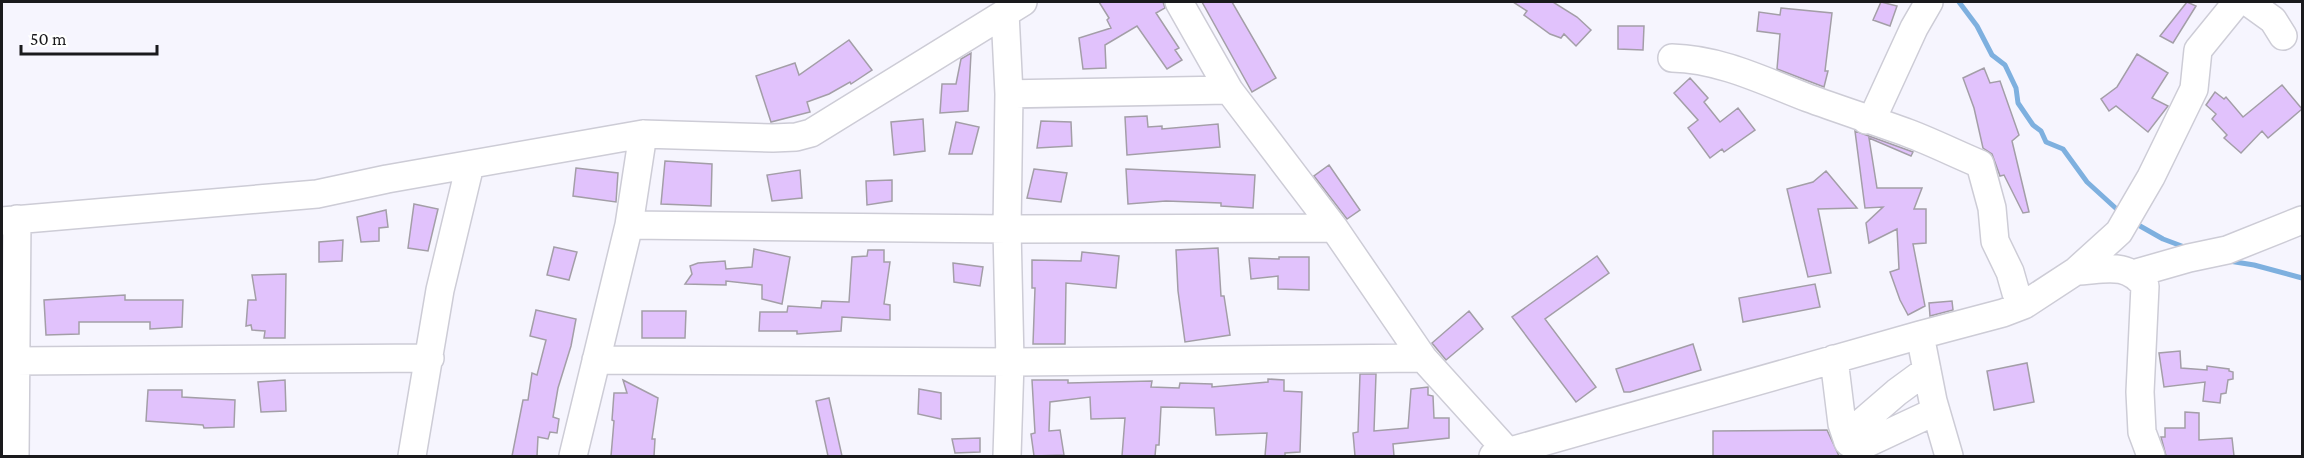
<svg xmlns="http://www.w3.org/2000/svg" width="2304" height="458" font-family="'Crimson Pro',serif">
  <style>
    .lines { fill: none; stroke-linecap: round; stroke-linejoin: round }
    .stream { stroke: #7eb0df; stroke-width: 5 }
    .building { fill: #e1c2fc; stroke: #a39ea7; stroke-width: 1.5 }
    .minor-casing { stroke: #cdccd6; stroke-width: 30 }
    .minor { stroke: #fff; stroke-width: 27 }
  </style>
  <rect width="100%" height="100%" fill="#f6f5fe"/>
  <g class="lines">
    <path class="stream" d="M1959 2 1977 26 1992 55 2005 65 2016 88 2018 103 2033 125 2041 131 2046 142 2063 149 2087 182 2121 213
      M2133 222 2163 239 2187 248
      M2229 261 2254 265 2302 278"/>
  </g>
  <path class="building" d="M1099 2H1163L1165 8 1156 13 1179 48 1175 50 1182 60 1167 69 1137 26 1105 45 1106 68 1083 69 1079 38 1111 28 1107 20 1109 18Z
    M1202 2H1232L1276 78 1252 92Z
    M1513 2H1553L1577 17 1591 30 1576 46 1564 34 1561 38 1550 34 1524 15 1527 11Z
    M1881 2 1897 6 1890 26 1873 20Z
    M2187 2 2196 6 2173 43 2160 36Z
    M1781 8 1832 13 1825 71H1828L1824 87 1777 69 1780 34 1757 31 1759 12 1780 15Z
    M1618 26H1644L1643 50 1618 49Z
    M849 40 872 70 851 84 850 82 829 94 807 102 810 112 771 122 756 76 795 63 799 75Z
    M971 53 968 111 940 113 942 84H956L961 59Z
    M2137 54 2168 73 2152 98 2168 106 2148 132 2116 106 2109 111 2101 99 2117 87Z
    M1984 68 1990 83 2000 81 2019 135 2012 141 2029 212 2023 213 2004 175 2000 176 1992 154 1983 148 1974 108 1963 78Z
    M1690 78 1708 98 1704 102 1720 122 1738 108 1755 130 1724 152 1722 149 1710 158 1688 128 1698 120 1674 93Z
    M2282 85 2302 109 2268 138 2262 131 2241 153 2224 138 2227 135 2212 119 2216 114 2206 105 2215 92 2224 99 2226 97 2243 117Z
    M1147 116 1148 127 1162 126V129L1218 124 1220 147 1127 155 1125 117Z
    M923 119 925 151 894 155 891 122Z
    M1041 121 1071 122 1072 146 1037 148Z
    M956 122 979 127 972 154H949Z
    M1855 131 1913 152 1911 156 1869 138 1877 188H1922L1914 209H1926V243L1913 244 1925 306 1908 315 1900 300 1890 272 1899 269 1897 229 1869 243 1866 223 1883 207 1865 208Z
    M665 161 712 164 711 206 661 204Z
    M1329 165 1360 210 1347 219 1314 176Z
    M576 168 618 173 616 202 573 196Z
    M1034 169 1067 173 1061 202 1027 198Z
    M1126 169 1255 175 1253 208 1221 206V203L1166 201 1128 204Z
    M800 170 802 198 772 201 767 175Z
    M1826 171 1857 208 1818 209 1831 273 1808 277 1787 189 1813 182Z
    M892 180V201L867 205 866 181Z
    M414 204 438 209 428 251 408 248Z
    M386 210 388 227 379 228V241L361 242 357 217Z
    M343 240 342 261 319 262V242Z
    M554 247 577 252 569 280 547 275Z
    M1218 248 1221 296H1224L1230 335 1185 342 1178 291 1176 250Z
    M754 249 790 257 782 304 762 299V285L726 281V285L685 284 692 274 690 266 698 263 725 261 726 269 752 267Z
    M868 250H884V262H890L884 304 890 305V320L842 317 841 331 797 334V331H759L760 312H787L788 306 821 308 822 301 849 302 852 257 867 256Z
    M1082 252 1119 256 1116 288 1066 283 1065 344H1033L1035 288H1032V260L1081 261Z
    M1597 256 1609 273 1545 319 1596 387 1576 402 1512 317Z
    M1279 257H1309V290L1278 289V276L1251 279 1249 258 1279 259Z
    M953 263 983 267 980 286 954 282Z
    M286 274 285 338H264L265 331 252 330 251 325 246 326 248 300H256L252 275Z
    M1815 284 1820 307 1743 322 1739 298Z
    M125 295V300H183L182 327 150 329V322H79V334L46 335 44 300Z
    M1952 301 1953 310 1930 316 1929 303Z
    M536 310 576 319 571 346 558 388 553 417 559 419 557 433 550 432 548 439 538 437 537 456H512L523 400H528L532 373 537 375 546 340 530 336Z
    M642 311H686L685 338H642Z
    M1469 311 1483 329 1446 360 1432 343Z
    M1693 344 1701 370 1630 392H1624L1616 369Z
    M2180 351 2181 368 2207 370V366L2229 369V371L2233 372V379L2228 380 2226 393 2221 394 2220 403 2203 401 2205 382 2164 387 2159 353Z
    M2027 363 2034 402 1994 410 1987 371Z
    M1360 374H1376L1374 431 1408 428 1411 389 1428 387V395L1433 396 1434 418H1449V438L1393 444 1394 456H1355L1353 433 1358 432Z
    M1268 379 1284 380V391L1302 392 1300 452 1285 453V456H1265L1267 433 1216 435 1214 408 1161 407 1159 445H1156L1155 456H1122L1125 418 1091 419 1090 397 1050 402 1049 431 1060 430 1064 455 1034 456 1031 434 1035 433 1032 380H1068V383L1152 381 1151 387 1179 388 1180 383 1212 384V387L1268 382Z
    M285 380 286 411 261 412 258 382Z
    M623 380 658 398 652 439H655L654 456H611L614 421 612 420 614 393H627Z
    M919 389 941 393V419L918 414Z
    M148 390H182V397L235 400 234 427 204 428 203 425 146 421Z
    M829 398 842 456H828L816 401Z
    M2185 412 2199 413V440L2232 438 2234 456H2166L2161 437H2165V428H2185Z
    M1827 430 1839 456H1713V431Z
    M980 438V452L955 453 952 439Z"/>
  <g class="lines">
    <defs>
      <path id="minor" d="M1179 2 1229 90 1334 228 1423 358 1509 453
        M2248 2 2273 20 2283 36
        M1005 13 1009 94 1007 229 1010 362 1007 456
        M1672 58C1720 59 1764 81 1808 98 1841 110 1875 121 1908 133 1932 142 1956 154 1980 164L1992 208 1995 241 2010 272 2016 293 2027 303
        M1009 94 1229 90
        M1866 120 1870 119 1874 115 1914 28 1929 2
        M2 221 317 194 387 179 643 134 773 138 796 137 811 133 1023 2
        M629 225 1007 229 1334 228
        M2076 271C2105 270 2126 261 2145 286L2140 392 2142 432 2151 456
        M2133 274 2189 258 2227 250 2302 220
        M1920 335 1933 401 1949 456
        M1834 359 1842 424 1848 442 1857 448V456
        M596 360 1010 362 1423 358
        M15 361 430 358
        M1846 436 1897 392 1927 370
        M1857 448 1936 411
        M15 456 17 219
        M412 456 440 290 470 165
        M573 456 629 225 643 134
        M1493 456 1920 335 2003 313 2024 305 2076 271 2119 232 2151 177 2194 89 2198 50 2237 2"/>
    </defs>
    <use href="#minor" class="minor-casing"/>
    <use href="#minor" class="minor"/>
  </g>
  <rect width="2304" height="458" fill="none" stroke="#1a1a1d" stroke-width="6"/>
  <path d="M21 45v9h136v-9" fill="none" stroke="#1a1a1d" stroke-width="3"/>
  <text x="30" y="45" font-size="18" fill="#1a1a1d" stroke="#ffffff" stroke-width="4.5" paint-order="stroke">50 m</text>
</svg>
